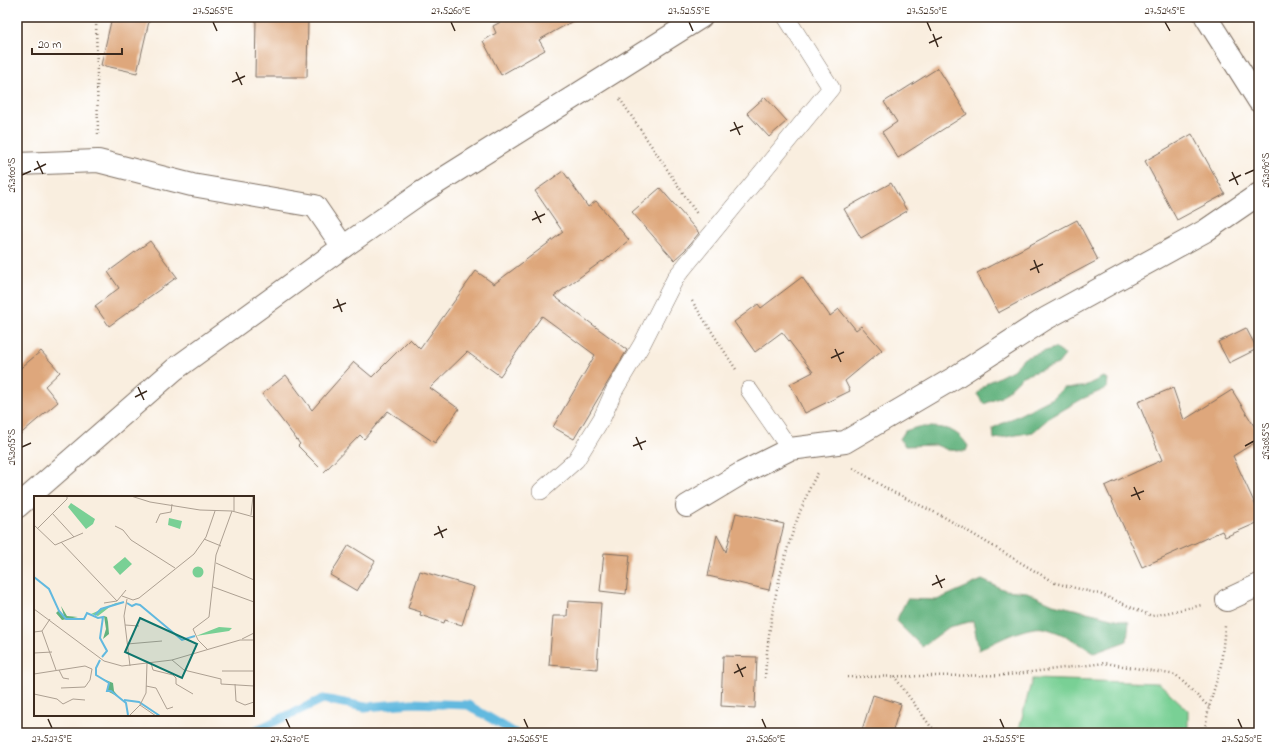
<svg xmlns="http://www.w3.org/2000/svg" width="1276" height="750" font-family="'Indie Flower',sans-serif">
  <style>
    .green { fill: #79d095; stroke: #5a7d5a }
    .forest { fill: #62b27e; stroke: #4e6e4e }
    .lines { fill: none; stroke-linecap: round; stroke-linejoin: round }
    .stream { stroke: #62b9df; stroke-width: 9 }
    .building { fill: #dea77b }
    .lane-casing { stroke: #7e6f62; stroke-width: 18 }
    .street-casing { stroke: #7e6f62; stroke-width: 24 }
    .secondary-casing { stroke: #7e6f62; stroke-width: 24 }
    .path { stroke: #7e6f62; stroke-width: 2.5; stroke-dasharray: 1 3; stroke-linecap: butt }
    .lane { stroke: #fff; stroke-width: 17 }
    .street { stroke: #fff; stroke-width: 22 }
    .secondary { stroke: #fff; stroke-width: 22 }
    .ticks { fill: none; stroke: #3b2a1e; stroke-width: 1.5 }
    .inset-river { fill: none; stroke: #62b9df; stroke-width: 2 }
    .inset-road { fill: none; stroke: #ada092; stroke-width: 1 }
    .view { fill: #0f766e; fill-opacity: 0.15; stroke: #0f766e; stroke-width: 2 }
    .inset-edge { fill: none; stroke: #3b2a1e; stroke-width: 2 }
    .neatline { fill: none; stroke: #3b2a1e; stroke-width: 1.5 }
    .ticks-label { font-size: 10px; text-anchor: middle; fill: #3b2a1e }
  </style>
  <rect width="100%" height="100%" fill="#fff"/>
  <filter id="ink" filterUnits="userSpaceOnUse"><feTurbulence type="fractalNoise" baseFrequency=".025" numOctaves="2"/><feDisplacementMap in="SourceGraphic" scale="8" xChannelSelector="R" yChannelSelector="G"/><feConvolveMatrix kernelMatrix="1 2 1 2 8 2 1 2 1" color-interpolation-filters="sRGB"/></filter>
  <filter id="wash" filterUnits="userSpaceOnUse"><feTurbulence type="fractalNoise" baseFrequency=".012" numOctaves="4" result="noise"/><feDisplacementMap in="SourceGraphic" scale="16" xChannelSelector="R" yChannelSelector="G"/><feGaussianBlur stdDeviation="0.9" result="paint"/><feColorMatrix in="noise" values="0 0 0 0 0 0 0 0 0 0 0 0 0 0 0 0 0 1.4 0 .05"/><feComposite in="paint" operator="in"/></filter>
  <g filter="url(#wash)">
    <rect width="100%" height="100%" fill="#f9eedf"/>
    <path class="green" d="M1032 679 1159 683 1188 710V733H1018Z"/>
    <path class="forest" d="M1055 348 1065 355 1058 364 1023 376 1001 397 984 404 977 394 987 383 1013 370 1024 358Z
      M1103 377 1108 379 1107 388 1082 399 1049 418 1033 432 994 439 993 428 1053 398 1063 388 1083 387Z
      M918 427C941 427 955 426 968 446L966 451 948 450 936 445 905 446 900 439 905 431Z
      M982 580 1005 590 1027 592 1053 604 1129 622 1127 641 1094 653C1079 643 1063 633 1044 628 1027 625 995 642 979 650L973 621 949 627 922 647 896 621 907 599 937 600Z"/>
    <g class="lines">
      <path class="stream" d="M250 733 323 699 365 707 412 703 468 705 515 733"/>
    </g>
    <g id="blocks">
      <path class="building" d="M112 17H150L137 73 101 65Z
        M256 17H308L307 77H255Z
        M510 17H580L539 40 545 50 501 75 483 41 496 33 493 26Z
        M938 68 967 114 898 158 882 132 897 122 884 102Z
        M765 97 787 121 769 137 747 113Z
        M1192 134 1225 194 1177 220 1145 161Z
        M563 171 588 207 596 201 629 240 603 262 602 261 554 296 627 350 574 439 553 427 595 355 542 316 500 376 467 352 430 388 459 409 435 443 388 411 364 439 360 435 324 472 298 446 300 444 262 394 286 375 312 410 354 362 372 377 410 339 420 349 476 271 494 284 563 232 535 191Z
        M891 183 907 211 861 238 844 209Z
        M660 188 699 233 685 250 674 260 632 212Z
        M1077 220 1098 260 998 313 977 273Z
        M150 241 177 277 109 326 95 306 119 288 108 272Z
        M802 277 830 316 839 309 856 330 861 326 882 350 845 381 850 391 805 413 790 384 813 372 782 332 755 352 734 322 758 304 761 308Z
        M1246 328 1257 349 1229 363 1218 342Z
        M41 351 60 372 45 386 58 402 17 437V371Z
        M1173 388 1184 420 1232 390 1259 434V440L1233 456 1259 513V522L1225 537 1222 531 1142 567 1105 486 1162 460 1138 402Z
        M736 513 784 524 769 590 708 576 717 535 726 552Z
        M349 545 375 561 357 591 330 575Z
        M604 553 630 555 626 594 600 591Z
        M420 571 474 587 462 625 445 620 444 623 420 615 421 612 408 608Z
        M568 601 601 603 597 669 549 665 553 616H567Z
        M723 656 757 657 755 708 721 706Z
        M873 695 901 704 892 733H861Z"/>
    </g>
  </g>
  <g filter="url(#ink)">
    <use href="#blocks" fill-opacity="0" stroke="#7e6f62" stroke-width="1"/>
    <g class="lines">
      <defs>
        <path id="lane" d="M749 390 790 449
          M541 491 576 460 602 418 614 391 642 344 676 277 831 88 786 17"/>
        <path id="street" d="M1206 17 1259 101
          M17 164 98 161 192 185 315 206 343 247
          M687 506 742 473 790 449 845 442 954 378 1045 319 1205 231 1259 194
          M1227 600 1259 585"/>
        <path id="secondary" d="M17 507 175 369 343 247 419 194 701 17"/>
      </defs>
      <use href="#lane" class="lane-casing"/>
      <use href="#street" class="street-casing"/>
      <use href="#secondary" class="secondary-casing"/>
      <path class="path" d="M96 17 98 134
        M620 99 697 214
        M692 301 737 371
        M853 468 889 490 944 517 1055 583 1100 594 1152 616 1202 605
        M894 676 931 727 942 733
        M847 677 1007 675 1105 663 1176 675 1209 707
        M765 678C768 622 780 564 800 512 806 498 810 485 818 473
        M1204 733 1209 707 1221 665 1225 626"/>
      <use href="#lane" class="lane"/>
      <use href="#street" class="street"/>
      <use href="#secondary" class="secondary"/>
    </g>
  </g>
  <path class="ticks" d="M213 22 217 31M451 22 455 31M689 22 693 31M927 22 931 31M1165 22 1170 31M933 34 938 47M929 43 942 37M236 72 242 85M232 82 245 76M734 122 740 135M730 131 743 126M37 161 43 174M34 170 46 164M1232 172 1238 185M1245 174 1254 170M22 175 31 171M1229 181 1241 175M535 211 541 223M532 220 545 214M1034 260 1039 273M1030 270 1043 264M337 299 342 312M333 308 346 303M835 349 841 362M831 358 844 352M138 387 144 400M135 397 147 391M636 437 642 450M633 446 646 441M1245 446 1254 441M22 447 31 443M1134 487 1140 500M1131 496 1144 491M438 526 443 538M434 535 447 529M936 575 942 588M932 585 945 579M737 664 743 677M734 673 746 667M48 719 52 728M286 719 290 728M524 719 528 728M762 719 766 728M1000 719 1004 728M1238 719 1242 728"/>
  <g transform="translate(34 496)">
    <rect width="220" height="220" fill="#f9eedf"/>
    <path d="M37 7 61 23 59 28 52 33 34 11ZM135 22 148 25 146 33 134 29ZM91 61 98 68 86 79 79 71ZM158.5 76a5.5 5.5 0 1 1 11 0a5.5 5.5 0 1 1-11 0ZM90 106 77 110 64 120 57 118 82 107ZM185 131 198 132 195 135 162 140Z" fill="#79d095"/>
    <path d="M27 110 33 120 44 121 28 124 22 117 25 114 30 120ZM70 120 73 121 74 126 75 138 69 143 72 133ZM67 182 79 187 80 195 85 201 73 195 75 187Z" fill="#62b27e"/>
    <path class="inset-river" d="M0 81 15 93 25 115 32 123H50L53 117 64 122 69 121 66 142 73 155 68 161M93 107 98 110 102 108 106 109 148 144 161 140M61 119 67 113 90 106M66 164 62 172V179L75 187 73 195H77L92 207 94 219M90 204 105 206 126 220"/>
    <path class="inset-road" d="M97 0 116 6 166 14 198 15 220 21M200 15V0M18 17 40 41M217 19 219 0M122 27 126 18 137 16 138 8M0 29 21 49 49 37M81 30 89 34 97 44 141 72M3 33 33 3V0M170 43 187 50M27 46 83 105 92 94M182 67 220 84M179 91 220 106M88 100 99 104 105 102 160 58 172 41 181 15M93 103 90 120 96 170M70 107 83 105M0 113 70 165 88 170 138 164 206 144H220M91 129 105 130M8 135 22 174M0 136 8 135 16 123M208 143 220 137M93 148 128 145M174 154 164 144 159 133 175 121 182 59 198 15M0 157 18 156M138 164 150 174 187 183V188L220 190M117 167 119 174 139 179 142 182V188L159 198M25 174 29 182 35 183M188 175H220M0 178 51 170 58 173 56 184 51 191 27 192M201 188 202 205 211 209 220 206M112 190 122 192 133 213 139 211M0 198 23 203 29 208 39 203 51 204M106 209 122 220M95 220 106 209 112 197 113 167"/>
    <path class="view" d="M106 122 163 148 148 182 91 156Z"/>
    <rect width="220" height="220" class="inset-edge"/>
  </g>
  <rect width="1276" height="750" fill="none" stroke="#fff" stroke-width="44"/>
  <path d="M32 48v6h90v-6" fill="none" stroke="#3b2a1e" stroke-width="2"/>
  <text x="38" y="48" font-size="12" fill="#3b2a1e" stroke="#ffffff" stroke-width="3" paint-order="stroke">20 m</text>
  <rect x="22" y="22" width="1232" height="706" class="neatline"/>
  <g class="ticks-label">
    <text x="213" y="14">27.5265°E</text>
    <text x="451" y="14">27.5260°E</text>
    <text x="689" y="14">27.5255°E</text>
    <text x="927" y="14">27.5250°E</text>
    <text x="1165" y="14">27.5245°E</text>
    <text transform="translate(1265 170) rotate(-90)" y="4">29.3090°S</text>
    <text transform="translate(11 175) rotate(-90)" y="4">29.3100°S</text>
    <text transform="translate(1265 441) rotate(-90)" y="4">29.3085°S</text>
    <text transform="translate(11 447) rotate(-90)" y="4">29.3095°S</text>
    <text x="52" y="742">27.5275°E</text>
    <text x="290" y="742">27.5270°E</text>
    <text x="528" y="742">27.5265°E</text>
    <text x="766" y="742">27.5260°E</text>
    <text x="1004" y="742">27.5255°E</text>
    <text x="1242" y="742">27.5250°E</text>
  </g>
</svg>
